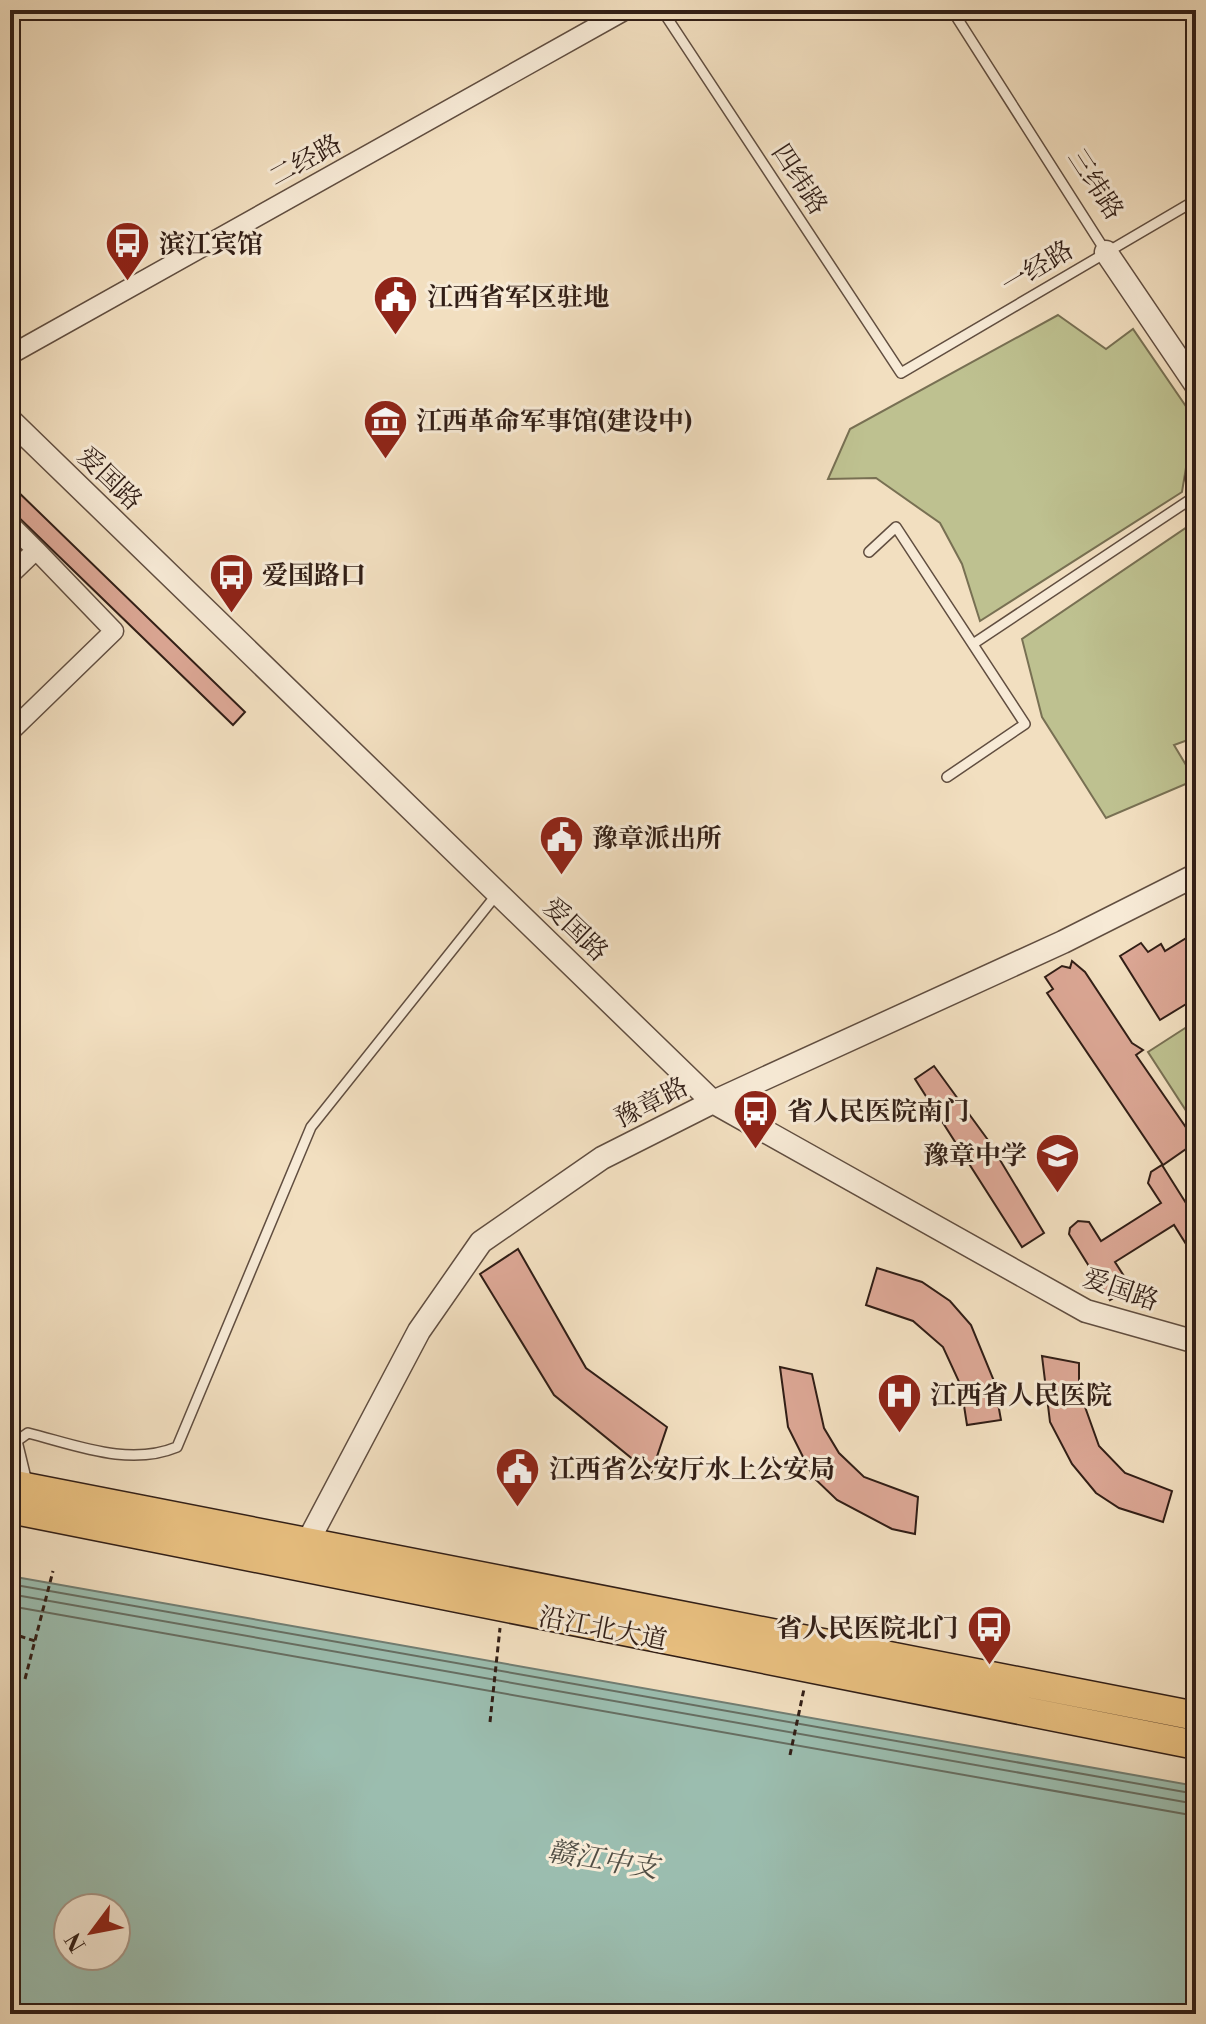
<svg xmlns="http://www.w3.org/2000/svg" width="1206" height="2024" font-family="'Libre Bodoni','Noto Serif SC',serif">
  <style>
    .green { fill: #bec190; stroke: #787053; stroke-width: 2 }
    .water { fill: #9bbdaf; stroke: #717d72; stroke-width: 2; fill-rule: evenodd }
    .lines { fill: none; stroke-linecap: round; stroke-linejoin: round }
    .shore { stroke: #666e62; stroke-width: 2 }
    .building { fill: #dca795; stroke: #311e16; stroke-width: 2 }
    .service-casing { stroke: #614e40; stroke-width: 12 }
    .minor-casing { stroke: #614e40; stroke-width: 21 }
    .tertiary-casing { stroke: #614e40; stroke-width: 25 }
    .primary-casing { stroke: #311e16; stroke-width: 31 }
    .path { stroke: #311e16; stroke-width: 3; stroke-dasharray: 6 4; stroke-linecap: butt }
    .service { stroke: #f7ead6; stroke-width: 9 }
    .minor { stroke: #f7ead6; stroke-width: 18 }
    .tertiary { stroke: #f7ead6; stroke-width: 22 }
    .primary { stroke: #e9c080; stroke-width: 28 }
    .labels { text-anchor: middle; stroke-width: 6; stroke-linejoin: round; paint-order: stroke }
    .street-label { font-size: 26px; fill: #311e16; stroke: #f7ead6 }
    .poi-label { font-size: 26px; font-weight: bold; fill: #311e16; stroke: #f7ead6; text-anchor: start }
    .water-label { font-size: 28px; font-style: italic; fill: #514e44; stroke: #f7ead6 }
  </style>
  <rect width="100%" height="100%" fill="#f2dfc0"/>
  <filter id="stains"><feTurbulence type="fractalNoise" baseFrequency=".0025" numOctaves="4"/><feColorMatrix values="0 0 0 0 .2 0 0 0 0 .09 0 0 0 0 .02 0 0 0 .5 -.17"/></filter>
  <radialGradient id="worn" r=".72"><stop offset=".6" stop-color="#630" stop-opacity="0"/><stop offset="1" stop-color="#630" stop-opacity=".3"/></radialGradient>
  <path class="green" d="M1058 315 1106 349 1133 329 1196 421V442L1190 443 1182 492 980 621 962 564 940 523 876 478 828 479 850 429Z
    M1196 521V737L1174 745 1195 780 1106 818 1042 717 1022 639Z
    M1196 1021V1126L1148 1052Z"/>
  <path class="water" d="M10 1576 1196 1786V2014H10ZM68 1908H116V1956H68Z"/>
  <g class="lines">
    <path class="shore" d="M10 1584 1196 1794
      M10 1594 1196 1804
      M10 1606 1196 1816"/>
  </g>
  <path class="building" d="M10 484 245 712 233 725 10 509Z
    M1196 932V998L1160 1020 1120 956 1141 943 1148 952 1161 944 1165 951Z
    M1072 961 1085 972 1132 1043 1143 1050 1136 1055 1196 1142 1163 1165 1047 993 1053 989 1045 977 1062 966 1070 968Z
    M934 1066 988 1140 1044 1233 1022 1247 915 1079Z
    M1162 1165 1196 1219V1260L1174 1225 1115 1262 1131 1287 1110 1300 1069 1234 1070 1228 1078 1221 1089 1222 1101 1241 1161 1203 1148 1183 1151 1172Z
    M518 1249 586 1368 667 1427 651 1474 554 1395 480 1274Z
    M877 1268 922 1282 950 1301 971 1325 994 1381 1001 1420 967 1425 961 1386 943 1347 913 1321 866 1305Z
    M1042 1356 1079 1363V1390L1099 1446 1125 1473 1172 1491 1163 1522 1119 1508 1096 1493 1072 1464 1050 1422Z
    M780 1367 812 1374 824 1428 839 1453 864 1477 918 1497 915 1534 892 1529 837 1500 813 1477 788 1427Z"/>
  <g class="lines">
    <defs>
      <path id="service" d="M662 10 901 373 1196 200
        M952 10 1106 252
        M1196 464 1190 478 1196 499
        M869 552 896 527 1025 724 947 777
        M973 644 1194 497
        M14 1443 28 1433C76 1445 129 1467 177 1447L311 1127 497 894"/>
      <path id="minor" d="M10 355 626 10
        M10 524 36 550
        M10 575 36 550 114 631 10 732
        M10 1431 25 1493"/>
      <path id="tertiary" d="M1106 252 1196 385
        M10 420 713 1102 1086 1311 1196 1342
        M305 1555 306 1545 419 1331 481 1242 602 1158 713 1102 1063 942 1196 875"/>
      <path id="primary" d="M10 1484 1196 1716
        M10 1509 1196 1745"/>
    </defs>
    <use href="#service" class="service-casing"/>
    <use href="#minor" class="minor-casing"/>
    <use href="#tertiary" class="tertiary-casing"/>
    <use href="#primary" class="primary-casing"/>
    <path class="path" d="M10 1633 35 1641
      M25 1679 53 1571
      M490 1722 500 1628
      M790 1755 804 1689"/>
    <use href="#service" class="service"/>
    <use href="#minor" class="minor"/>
    <use href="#tertiary" class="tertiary"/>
    <use href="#primary" class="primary"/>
  </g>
  <defs>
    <symbol id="bus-pin" viewBox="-11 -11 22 30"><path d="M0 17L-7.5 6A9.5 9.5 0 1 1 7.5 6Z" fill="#8f2418" stroke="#f7ead6"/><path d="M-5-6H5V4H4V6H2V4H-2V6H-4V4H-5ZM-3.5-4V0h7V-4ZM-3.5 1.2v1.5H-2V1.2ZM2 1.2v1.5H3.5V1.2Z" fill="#fff"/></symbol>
    <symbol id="civic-pin" viewBox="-11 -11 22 30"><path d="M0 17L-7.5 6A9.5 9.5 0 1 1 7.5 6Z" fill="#8f2418" stroke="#f7ead6"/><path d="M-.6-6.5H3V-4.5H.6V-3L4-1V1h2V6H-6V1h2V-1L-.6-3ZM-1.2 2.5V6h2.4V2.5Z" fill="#fff"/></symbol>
    <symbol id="museum-pin" viewBox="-11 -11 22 30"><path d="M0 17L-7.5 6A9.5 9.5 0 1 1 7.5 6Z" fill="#8f2418" stroke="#f7ead6"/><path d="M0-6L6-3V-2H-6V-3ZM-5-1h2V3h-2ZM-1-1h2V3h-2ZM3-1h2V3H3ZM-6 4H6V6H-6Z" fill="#fff"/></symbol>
    <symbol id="school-pin" viewBox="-11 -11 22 30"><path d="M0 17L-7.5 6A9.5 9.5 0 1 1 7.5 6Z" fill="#8f2418" stroke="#f7ead6"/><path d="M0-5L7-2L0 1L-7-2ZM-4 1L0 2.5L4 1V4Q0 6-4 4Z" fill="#fff"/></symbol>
    <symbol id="hospital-pin" viewBox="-11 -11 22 30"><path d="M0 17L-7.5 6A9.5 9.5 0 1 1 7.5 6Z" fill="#8f2418" stroke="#f7ead6"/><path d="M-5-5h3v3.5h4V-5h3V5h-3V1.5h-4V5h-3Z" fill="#fff"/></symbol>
  </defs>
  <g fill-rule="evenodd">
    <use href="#bus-pin" x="102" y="218" width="51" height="69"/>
    <use href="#civic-pin" x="370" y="272" width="51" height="69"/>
    <use href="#museum-pin" x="360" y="396" width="51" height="69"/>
    <use href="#bus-pin" x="206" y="550" width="51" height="69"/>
    <use href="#civic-pin" x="536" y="812" width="51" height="69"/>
    <use href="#bus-pin" x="730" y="1086" width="51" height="69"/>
    <use href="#school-pin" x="1032" y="1130" width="51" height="69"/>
    <use href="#hospital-pin" x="874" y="1370" width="51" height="69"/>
    <use href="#civic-pin" x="492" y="1444" width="51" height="69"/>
    <use href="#bus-pin" x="964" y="1602" width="51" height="69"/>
  </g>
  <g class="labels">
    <g class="street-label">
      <text transform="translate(305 160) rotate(-29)" y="9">二经路</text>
      <text transform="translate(800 179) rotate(57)" y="9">四纬路</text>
      <text transform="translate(1096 184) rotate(57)" y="9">三纬路</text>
      <text transform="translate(1037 267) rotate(-31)" y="9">一经路</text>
      <text transform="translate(110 478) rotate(44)" y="9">爱国路</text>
      <text transform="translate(576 929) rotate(44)" y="9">爱国路</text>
      <text transform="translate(651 1102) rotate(-27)" y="9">豫章路</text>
      <text transform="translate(1121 1289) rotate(19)" y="9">爱国路</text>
      <text transform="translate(603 1628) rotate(11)" y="9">沿江北大道</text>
    </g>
    <g class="poi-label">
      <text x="159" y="253">滨江宾馆</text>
      <text x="427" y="306">江西省军区驻地</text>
      <text x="416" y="430">江西革命军事馆(建设中)</text>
      <text x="262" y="584">爱国路口</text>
      <text x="592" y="847">豫章派出所</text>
      <text x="787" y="1120">省人民医院南门</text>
      <text x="1027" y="1164" text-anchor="end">豫章中学</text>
      <text x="930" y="1404">江西省人民医院</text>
      <text x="549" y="1478">江西省公安厅水上公安局</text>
      <text x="958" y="1637" text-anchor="end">省人民医院北门</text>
    </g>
    <g class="water-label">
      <text transform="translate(603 1859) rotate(9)" y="10">赣江中支</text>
    </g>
  </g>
  <rect width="1206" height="2024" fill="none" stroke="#f2dfc0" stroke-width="40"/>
  <rect x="12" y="12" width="1182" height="2000" fill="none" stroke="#311e16" stroke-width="4"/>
  <rect x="20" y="20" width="1166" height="1984" fill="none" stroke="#311e16" stroke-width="2"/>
  <g transform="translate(92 1932) rotate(238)"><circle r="38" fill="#f7ead6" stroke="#a89889" stroke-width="2"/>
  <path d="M0-6L14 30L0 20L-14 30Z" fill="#8f2418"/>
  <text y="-12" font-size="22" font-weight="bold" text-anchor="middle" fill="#311e16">N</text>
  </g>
  <rect width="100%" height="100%" filter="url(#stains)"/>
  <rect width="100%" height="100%" fill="url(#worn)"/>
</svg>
